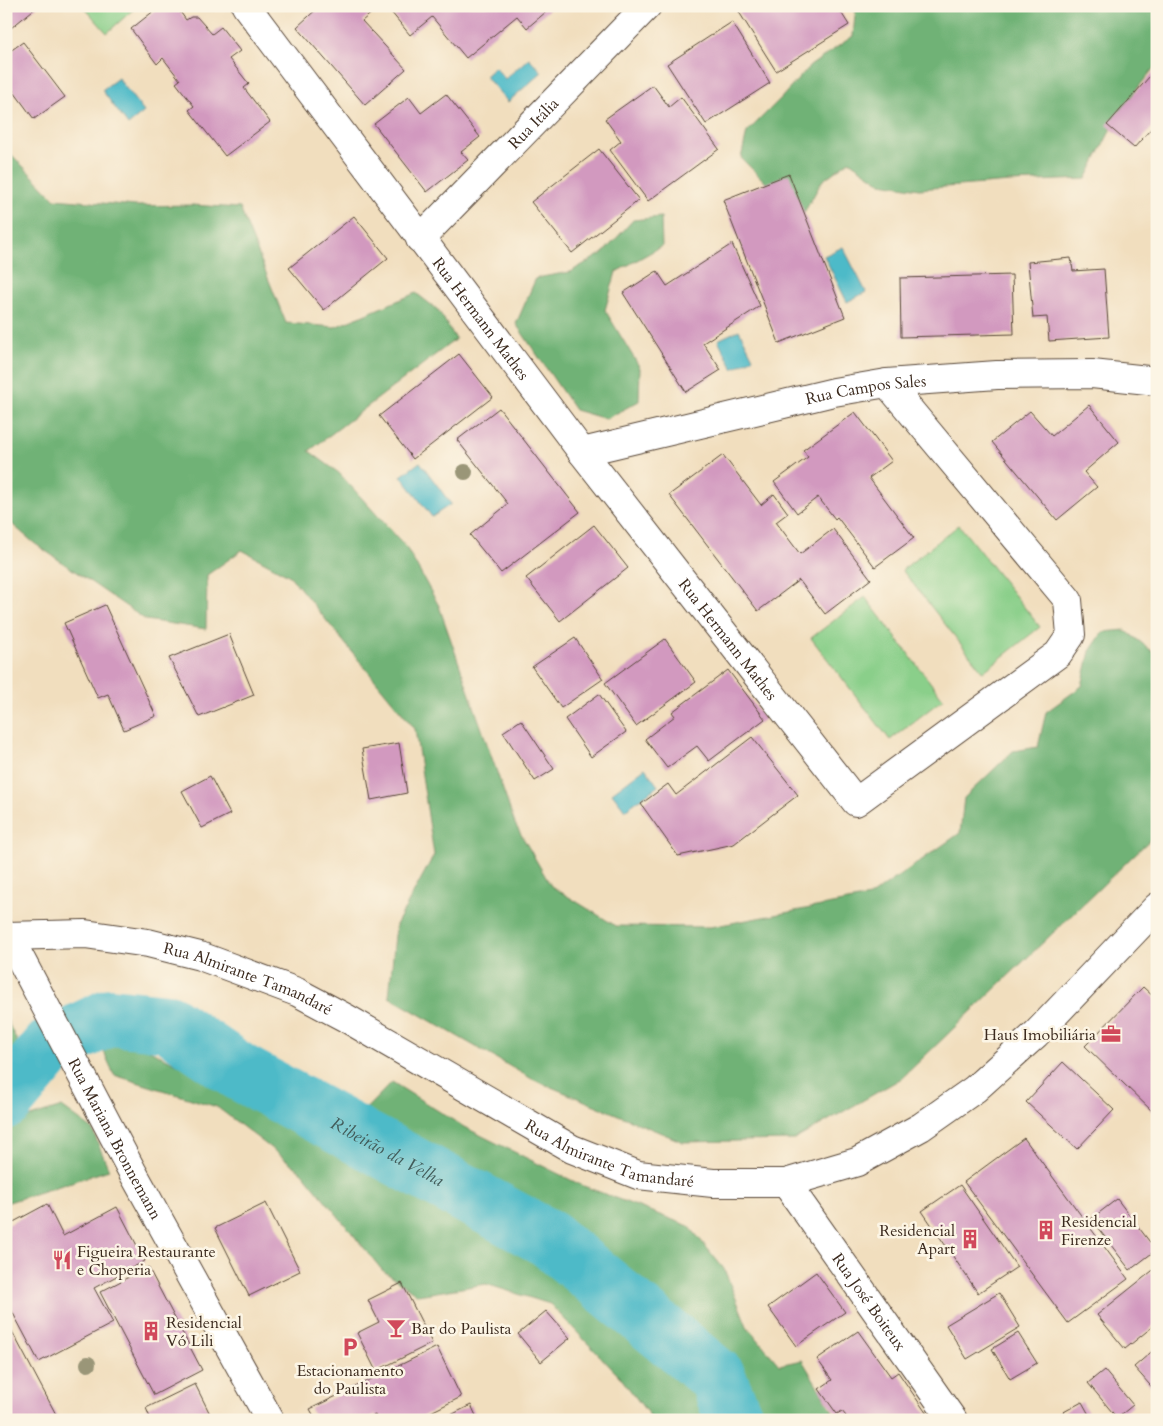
<svg xmlns="http://www.w3.org/2000/svg" width="1163" height="1426" font-family="Cardo,serif">
  <style>
    .green { fill: #8acf8a; stroke: #627c54 }
    .forest { fill: #6fb276; stroke: #556e4a }
    .water { fill: #4ebac8; stroke: #447273 }
    .lines { fill: none; stroke-linecap: round; stroke-linejoin: round }
    .river { stroke: #4ebac8; stroke-width: 58 }
    .building { fill: #d299bf }
    .minor-casing { stroke: #564536; stroke-width: 30 }
    .major-casing { stroke: #564536; stroke-width: 30 }
    .minor { stroke: #fff; stroke-width: 28 }
    .major { stroke: #fff; stroke-width: 28 }
    .tree { fill: #9a9678 }
    .labels { text-anchor: middle; stroke-width: 5; stroke-linejoin: round; paint-order: stroke }
    .street-label { font-size: 16px; fill: #3b2a1e; stroke: #fcf5e5 }
    .poi-label { font-size: 16px; fill: #3b2a1e; stroke: #fcf5e5; text-anchor: start }
    .water-label { font-size: 18px; font-style: italic; fill: #425c5a; stroke: #fcf5e5 }
  </style>
  <rect width="100%" height="100%" fill="#fcf5e5"/>
  <filter id="ink" filterUnits="userSpaceOnUse"><feTurbulence type="fractalNoise" baseFrequency=".02" numOctaves="2"/><feDisplacementMap in="SourceGraphic" scale="10" xChannelSelector="R" yChannelSelector="G"/><feConvolveMatrix kernelMatrix="1 2 1 2 8 2 1 2 1" color-interpolation-filters="sRGB"/></filter>
  <filter id="wash" filterUnits="userSpaceOnUse"><feTurbulence type="fractalNoise" baseFrequency=".0096" numOctaves="4" result="noise"/><feDisplacementMap in="SourceGraphic" scale="20" xChannelSelector="R" yChannelSelector="G"/><feGaussianBlur stdDeviation="1.12" result="paint"/><feColorMatrix in="noise" values="0 0 0 0 0 0 0 0 0 0 0 0 0 0 0 0 0 1.4 0 .05"/><feComposite in="paint" operator="in"/></filter>
  <g filter="url(#wash)">
    <rect width="100%" height="100%" fill="#f1debe"/>
    <path class="green" d="M83 6H137L107 33Z
      M959 525 1040 627 983 672 902 570Z
      M865 597 943 699 890 740 811 638Z"/>
    <path class="forest" d="M856 6H1157V64L1121 109 1086 179 1010 182 919 189 881 183 849 161 822 181 801 218 741 158 747 132 782 97 810 66 853 36Z
      M6 149 55 199 136 206 192 205 240 208 286 323 335 327 416 293 438 310 456 339 309 451 339 473 406 547 439 606 515 824 551 886 616 926 710 927 869 897 960 833 964 798 1013 751 1038 747 1046 712 1082 686 1090 651 1103 632 1125 630 1157 655V833L902 1078 794 1140 683 1142 532 1079 389 997 396 925 434 855 415 729 290 576 242 550 207 575 206 629 146 620 34 543 6 519Z
      M661 217 662 246 616 272 605 310 640 368 639 401 606 419 575 410 516 324 536 278 570 272 603 253 633 220Z
      M6 1018 24 1056 6 1066Z
      M124 1037 296 1125 506 1243 588 1301 637 1341 698 1394 709 1420H653L620 1377 550 1304 486 1284 418 1295 382 1270 302 1172 217 1107 114 1075 101 1045Z
      M392 1082 464 1127 581 1185 689 1226 724 1269 747 1326 779 1365 802 1360 838 1420H758L723 1345 622 1271 470 1167 436 1164 355 1120Z
      M62 1107 92 1129 109 1170 6 1203V1126L14 1122Z"/>
    <path class="water" d="M529 58 542 72 508 102 485 76 495 67 505 79Z
      M118 78 144 112 128 125 102 90Z
      M843 247 866 292 847 302 824 256Z
      M739 330 753 358 733 369 718 340Z
      M420 462 451 504 432 517 401 476Z
      M645 768 658 786 625 810 612 793Z"/>
    <g class="lines">
      <path class="river" id="s1" d="M6 1100 52 1045 110 1017 168 1023 240 1072 549 1239 717 1377 735 1420"/>
    </g>
    <g id="blocks">
      <path class="building" d="M6 6H38L6 32Z
        M160 6H176L186 20 191 17H197L212 34 221 27 240 51 229 59 249 84 244 88 270 122 225 156 189 110 194 106 176 83 180 80 163 58 157 64 131 29Z
        M320 6H380L362 21 406 69 365 105 297 27Z
        M386 6H553L527 28 517 16 466 58 432 17 410 35Z
        M748 6H837L849 25 776 71 739 12Z
        M732 22 770 83 706 124 667 64Z
        M23 42 65 97 34 119 6 81V54Z
        M1157 68V122L1134 148 1107 125Z
        M653 85 669 107 681 97 719 149 648 201 610 150 621 141 605 119Z
        M446 94 480 137 461 152 468 160 427 192 374 124 409 97 421 113Z
        M599 149 639 200 572 253 531 202Z
        M789 174 845 317 779 343 723 200Z
        M354 216 388 258 324 310 289 268Z
        M732 244 760 306 703 343 721 370 686 392 623 293 657 271 667 286Z
        M1071 258 1073 271 1104 269 1109 337 1049 341 1047 317 1033 318 1028 262Z
        M1012 275 1014 334 901 337 900 278Z
        M459 354 493 397 413 459 379 416Z
        M1089 405 1119 442 1084 472 1097 487 1057 520 992 442 1030 411 1052 436Z
        M499 408 580 512 501 573 470 535 508 504 457 440Z
        M855 412 892 461 869 478 914 538 875 567 837 517 835 519 818 497 797 513 774 482 808 457 803 450Z
        M723 455 761 505 774 494 788 513 776 522 800 554 833 529 871 579 825 614 799 580 758 611 669 495Z
        M594 525 628 568 560 621 526 578Z
        M105 605 156 716 124 730 108 694 98 698 64 623Z
        M229 634 254 695 199 717 169 658Z
        M575 638 603 679 561 708 532 667Z
        M665 639 696 682 636 726 605 683Z
        M728 670 765 719 709 761 697 746 667 768 645 739 675 716 672 712Z
        M599 694 626 732 591 757 565 719Z
        M521 720 554 769 535 781 503 732Z
        M752 737 798 795 734 844 678 856 641 804 668 784 676 795Z
        M399 743 407 793 371 800 362 749Z
        M210 776 230 814 202 828 182 791Z
        M1143 987 1157 1000V1116L1085 1046Z
        M1063 1062 1114 1110 1077 1149 1026 1102Z
        M1024 1138 1128 1279 1068 1323 964 1182Z
        M960 1185 1017 1267 978 1293 922 1211Z
        M1117 1199 1156 1250 1130 1270 1091 1219Z
        M266 1203 300 1271 249 1296 215 1228Z
        M47 1204 63 1236 117 1207 145 1261 94 1288 113 1323 39 1362 6 1300V1226Z
        M148 1267 202 1370 154 1395 100 1292Z
        M1157 1267V1323L1125 1349 1097 1315Z
        M816 1272 845 1312 796 1346 768 1307Z
        M402 1283 432 1343 376 1371 357 1333 379 1322 368 1300Z
        M999 1293 1020 1327 967 1359 946 1325Z
        M546 1311 570 1338 541 1362 518 1334Z
        M6 1320 59 1420H6Z
        M858 1331 891 1377 898 1372 931 1420H849L842 1411 837 1414 819 1389 832 1380 817 1359Z
        M1018 1333 1037 1363 1010 1379 992 1349Z
        M437 1347 461 1397 415 1420H377L375 1415 365 1420H316L310 1409Z
        M1157 1347V1393L1134 1367Z
        M1104 1370 1133 1405 1117 1418 1088 1383Z
        M195 1384 213 1420H151L146 1408Z
        M1082 1402 1092 1420H1049Z
        M471 1405 478 1420H441Z"/>
    </g>
  </g>
  <g filter="url(#ink)">
    <use href="#blocks" fill-opacity="0" stroke="#564536" stroke-width="1"/>
    <g class="lines">
      <defs>
        <g id="minor">
          <path id="s2" d="M246 6 582 452 856 802 1058 654 1071 635 1068 600 887 383"/>
          <path id="s3" d="M420 239 647 6"/>
          <path id="s4" d="M582 452 834 392 887 383 997 375 1092 374 1157 381"/>
          <path id="s5" d="M8 935 132 1171 270 1420"/>
          <path id="s6" d="M786 1183 953 1420"/>
        </g>
        <g id="major">
          <path id="s7" d="M6 936 85 934 148 943 200 956 297 992 346 1018 572 1149 638 1175 713 1183H786L857 1162 921 1127 975 1089 1036 1034 1157 907"/>
        </g>
      </defs>
      <use href="#minor" class="minor-casing"/>
      <use href="#major" class="major-casing"/>
      <use href="#minor" class="minor"/>
      <use href="#major" class="major"/>
    </g>
    <g class="tree">
      <circle cx="465" cy="472" r="8"/>
      <circle cx="88" cy="1364" r="8"/>
    </g>
  </g>
  <defs>
    <symbol id="office-bare" viewBox="-9 -9 18 18"><path d="M-6-3h4V-5.5h4V-3h4V5H-6ZM-1-4.5V-3h2v-1.5ZM-6 0V1H6V0Z" fill="#d1495b" stroke="#fcf5e5" stroke-width="2.5" paint-order="stroke"/></symbol>
    <symbol id="building-bare" viewBox="-9 -9 18 18"><path d="M-4-6H4V6H1V3H-1V6H-4ZM-2.5-4.3h1.7v1.8h-1.7ZM.8-4.3h1.7v1.8H.8ZM-2.5-1h1.7V.8h-1.7ZM.8-1h1.7V.8H.8Z" fill="#d1495b" stroke="#fcf5e5" stroke-width="2.5" paint-order="stroke"/></symbol>
    <symbol id="restaurant-bare" viewBox="-9 -9 18 18"><path d="M-5-6h1v4h1v-4h1v4h1v-4h1v5L-1.5 .5V6h-2V.5L-5-1ZM5-6V6H3V1.5H1.5Q1.5-4 5-6Z" fill="#d1495b" stroke="#fcf5e5" stroke-width="2.5" paint-order="stroke"/></symbol>
    <symbol id="bar-bare" viewBox="-9 -9 18 18"><path d="M-6-5H6L.8 .8V4.5H3.5V6h-7V4.5H-.8V.8Z" fill="#d1495b" stroke="#fcf5e5" stroke-width="2.5" paint-order="stroke"/></symbol>
    <symbol id="parking-bare" viewBox="-9 -9 18 18"><path d="M-3.5-5.5H1a3.5 3.5 0 0 1 0 7H-1V5.5H-3.5ZM-1-3.4V-.6H.8a1.4 1.4 0 0 0 0-2.8Z" fill="#d1495b" stroke="#fcf5e5" stroke-width="2.5" paint-order="stroke"/></symbol>
  </defs>
  <g fill-rule="evenodd">
    <use href="#office-bare" x="1097" y="1020" width="28" height="28"/>
    <use href="#building-bare" x="1032" y="1216" width="28" height="28"/>
    <use href="#building-bare" x="956" y="1225" width="28" height="28"/>
    <use href="#restaurant-bare" x="48" y="1246" width="28" height="28"/>
    <use href="#bar-bare" x="382" y="1314" width="28" height="28"/>
    <use href="#building-bare" x="137" y="1317" width="28" height="28"/>
    <use href="#parking-bare" x="336" y="1333" width="28" height="28"/>
  </g>
  <g class="labels">
    <g class="street-label">
      <text dy="6" stroke="none"><textPath href="#s3" startOffset="162">Rua Itália</textPath></text>
      <text dy="6" stroke="none"><textPath href="#s2" startOffset="391">Rua Hermann Mathes</textPath></text>
      <text dy="6" stroke="none"><textPath href="#s4" startOffset="291">Rua Campos Sales</textPath></text>
      <text dy="6" stroke="none"><textPath href="#s2" startOffset="796">Rua Hermann Mathes</textPath></text>
      <text dy="6" stroke="none"><textPath href="#s7" startOffset="249">Rua Almirante Tamandaré</textPath></text>
      <text dy="6" stroke="none"><textPath href="#s5" startOffset="230">Rua Mariana Bronnemann</textPath></text>
      <text dy="6" stroke="none"><textPath href="#s7" startOffset="654">Rua Almirante Tamandaré</textPath></text>
      <text dy="6" stroke="none"><textPath href="#s6" startOffset="145">Rua José Boiteux</textPath></text>
    </g>
    <g class="poi-label">
      <text x="1096" y="1040" text-anchor="end">Haus Imobiliária</text>
      <text x="1061" y="1227">Residencial<tspan x="1061" dy="18">Firenze</tspan></text>
      <text x="955" y="1236" text-anchor="end">Residencial<tspan x="955" dy="18">Apart</tspan></text>
      <text x="77" y="1257">Figueira Restaurante<tspan x="77" dy="18">e Choperia</tspan></text>
      <text x="166" y="1328">Residencial<tspan x="166" dy="18">Vó Lili</tspan></text>
      <text x="411" y="1334">Bar do Paulista</text>
      <text x="350" y="1376" text-anchor="middle">Estacionamento<tspan x="350" dy="18">do Paulista</tspan></text>
    </g>
    <g class="water-label">
      <text dy="6" stroke="none"><textPath href="#s1" startOffset="449">Ribeirão da Velha</textPath></text>
    </g>
  </g>
  <rect width="1163" height="1426" fill="none" stroke="#fcf5e5" stroke-width="25"/>
</svg>
